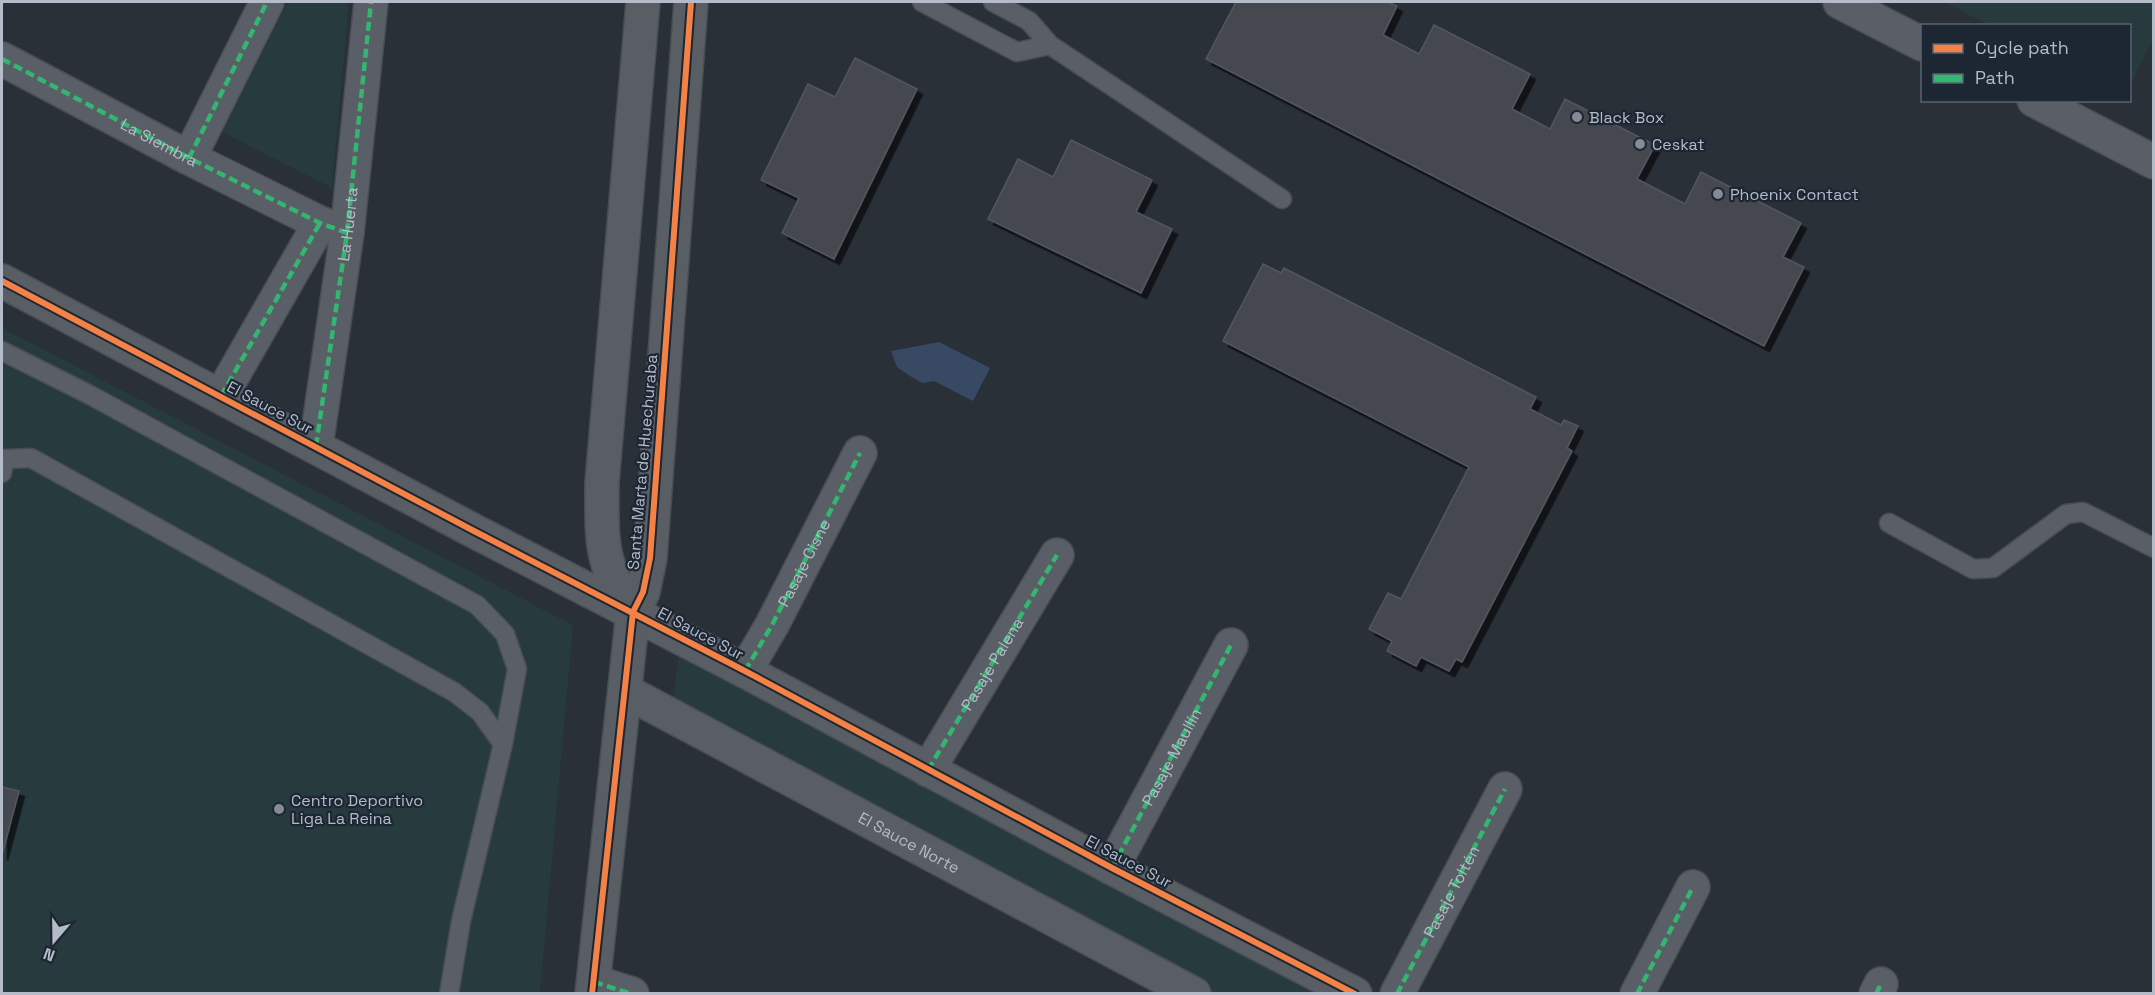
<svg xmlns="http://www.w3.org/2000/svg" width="2155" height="995" font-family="'Space Grotesk',sans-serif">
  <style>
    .green { fill: #273a3e }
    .water { fill: #384963 }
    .building { fill: #444950; stroke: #52575f; stroke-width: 1.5; filter: url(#shadow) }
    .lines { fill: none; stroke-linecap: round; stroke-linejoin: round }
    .lane-casing { stroke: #484c53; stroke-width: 21 }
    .street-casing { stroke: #484c53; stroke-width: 36 }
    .secondary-casing { stroke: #484c53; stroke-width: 36 }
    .lane { stroke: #5a5e66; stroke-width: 18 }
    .street { stroke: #5a5e66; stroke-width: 33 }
    .secondary { stroke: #595d64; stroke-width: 33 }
    .quiet { stroke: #33b770; stroke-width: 4.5; stroke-dasharray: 9 4.5; stroke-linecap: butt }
    .cycleway-casing { stroke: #1d2633; stroke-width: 10 }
    .cycleway { stroke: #f48246; stroke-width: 6 }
    .poi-dot { fill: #848b96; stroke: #1d2633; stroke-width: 2 }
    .labels { text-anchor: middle; stroke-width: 4.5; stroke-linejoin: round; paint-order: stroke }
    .poi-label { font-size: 16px; fill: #b4bcc9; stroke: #1d2633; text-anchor: start }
    .street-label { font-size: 16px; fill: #b4bcc9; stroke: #1d2633 }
  </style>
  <defs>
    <filter id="shadow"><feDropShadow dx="5.5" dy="5.5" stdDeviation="0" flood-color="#0009"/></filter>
  </defs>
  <rect width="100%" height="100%" fill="#2a3038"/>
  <path class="green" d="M288 2H349L332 188 222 132Z
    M1944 2H2153V40L2130 85V26L1989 25Z
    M2 328 573 625 540 993H2Z
    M681 631 1350 993H1207L673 705Z"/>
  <path class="water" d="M939 342 990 368 973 401 934 381 922 383 910 376 897 367 891 351Z"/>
  <path class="building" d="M1236 2H1388L1397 6 1383 35 1419 54 1434 25 1530 74 1512 109 1550 129 1565 99 1655 145 1637 179 1685 204 1701 172 1801 223 1783 257 1804 267 1764 346 1206 59Z
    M855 58 917 89 834 259 782 233 799 198 761 180 808 84 835 97Z
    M1071 140 1152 180 1136 212 1172 229 1141 293 988 219 1018 159 1053 177Z
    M1263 264 1281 273 1284 268 1536 397 1530 409 1561 425 1564 420 1578 426 1567 448 1572 451 1462 662 1456 659 1449 671 1421 657 1416 666 1387 651 1392 641 1369 629 1388 593 1401 599 1469 467 1223 341Z
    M2 787 19 791 2 855Z"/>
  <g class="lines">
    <defs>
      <path id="lane" d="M922 2 1017 52 1050 45
        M993 2 1029 21 1050 45 1282 199
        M2 351 90 395 477 605 505 634 517 669 503 744 461 921 449 994
        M2 473 5 459 31 458 454 692 480 712 503 744
        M1889 523 1973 569 1993 568 2066 514 2083 512 2154 548"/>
      <g id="street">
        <path d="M1840 2 1922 44"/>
        <path d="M2 59 189 158 320 223 347 233"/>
        <path d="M2034 100 2154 162"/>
        <path d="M189 158 267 2"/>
        <path d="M221 396 320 223"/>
        <path d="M316 446 347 233 371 2"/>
        <path d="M745 671 772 625 860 453"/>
        <path d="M928 770 1057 555"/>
        <path id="s1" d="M1112 868 1231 645"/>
        <path d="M594 982 632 994"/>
        <path d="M1397 994 1505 789"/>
        <path d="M1637 994 1693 887"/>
        <path d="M1876 994 1881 984"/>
      </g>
      <g id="secondary">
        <path d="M2 281 474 531 745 671 1112 868 1355 994"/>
        <path d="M633 612C599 564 602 539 602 483L643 2"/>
        <path id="s2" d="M625 691 1194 994"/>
        <path d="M592 994 633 612 643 592 650 558 691 2"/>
      </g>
    </defs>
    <use href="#lane" class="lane-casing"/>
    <use href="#street" class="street-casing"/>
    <use href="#secondary" class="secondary-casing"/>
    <use href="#lane" class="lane"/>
    <use href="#street" class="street"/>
    <use href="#secondary" class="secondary"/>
    <g class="quiet">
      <path id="s3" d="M2 59 189 158 320 223 347 233"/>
      <path d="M189 158 267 2"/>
      <path d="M221 396 320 223"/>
      <path id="s4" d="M316 446 347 233 371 2"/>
      <path id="s5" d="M745 671 772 625 860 453"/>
      <path id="s6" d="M928 770 1057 555"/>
      <path d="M1112 868 1231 645"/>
      <path d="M594 982 632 994"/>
      <path id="s7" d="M1397 994 1505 789"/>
      <path d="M1637 994 1693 887"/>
      <path d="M1876 994 1881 984"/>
    </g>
    <defs>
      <path id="cycleway" d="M2 281 474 531 745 671 1112 868 1355 994
        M592 994 633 612 643 592 650 558 691 2"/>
    </defs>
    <use href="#cycleway" class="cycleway-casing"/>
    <use href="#cycleway" class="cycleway"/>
  </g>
  <g class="poi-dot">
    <circle cx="1577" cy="117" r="6"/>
    <circle cx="1640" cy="144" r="6"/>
    <circle cx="1718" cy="194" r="6"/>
    <circle cx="279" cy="809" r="6"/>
  </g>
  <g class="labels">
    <g class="poi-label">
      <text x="1589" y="123">Black Box</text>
      <text x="1652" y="150">Ceskat</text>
      <text x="1730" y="200">Phoenix Contact</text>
      <text x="291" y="806">Centro Deportivo<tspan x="291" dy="18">Liga La Reina</tspan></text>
    </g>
    <g class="street-label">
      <text dy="6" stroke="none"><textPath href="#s3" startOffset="178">La Siembra</textPath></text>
      <text dy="6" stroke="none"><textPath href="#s4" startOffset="224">La Huerta</textPath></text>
      <text transform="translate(270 407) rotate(28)" y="6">El Sauce Sur</text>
      <text transform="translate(642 462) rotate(-85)" y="6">Santa Marta de Huechuraba</text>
      <text dy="6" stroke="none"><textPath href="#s5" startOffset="123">Pasaje Cisne</textPath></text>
      <text transform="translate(701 633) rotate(28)" y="6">El Sauce Sur</text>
      <text dy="6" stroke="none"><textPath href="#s6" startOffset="124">Pasaje Palena</textPath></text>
      <text dy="6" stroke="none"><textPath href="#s1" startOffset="126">Pasaje Maullín</textPath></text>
      <text dy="6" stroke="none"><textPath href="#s2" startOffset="322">El Sauce Norte</textPath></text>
      <text transform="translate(1129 861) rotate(28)" y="6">El Sauce Sur</text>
      <text dy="6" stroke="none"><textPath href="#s7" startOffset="116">Pasaje Toltén</textPath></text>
    </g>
  </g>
  <rect width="2155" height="995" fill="none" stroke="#b4bcc9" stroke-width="6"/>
  <rect x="1921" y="24" width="210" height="78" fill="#1d2633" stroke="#59626f" stroke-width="1.5"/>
  <rect x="1933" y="44" width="30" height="9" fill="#f48246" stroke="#59626f" stroke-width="1.5"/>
  <text x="1975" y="54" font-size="18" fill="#b4bcc9">Cycle path</text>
  <rect x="1933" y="74" width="30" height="9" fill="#33b770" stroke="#59626f" stroke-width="1.5"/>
  <text x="1975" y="84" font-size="18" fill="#b4bcc9">Path</text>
  <g transform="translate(54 941) rotate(200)" stroke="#1d2633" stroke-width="4.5" paint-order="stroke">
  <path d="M0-4.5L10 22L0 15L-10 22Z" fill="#b4bcc9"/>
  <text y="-9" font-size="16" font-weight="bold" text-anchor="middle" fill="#b4bcc9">N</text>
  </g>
</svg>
